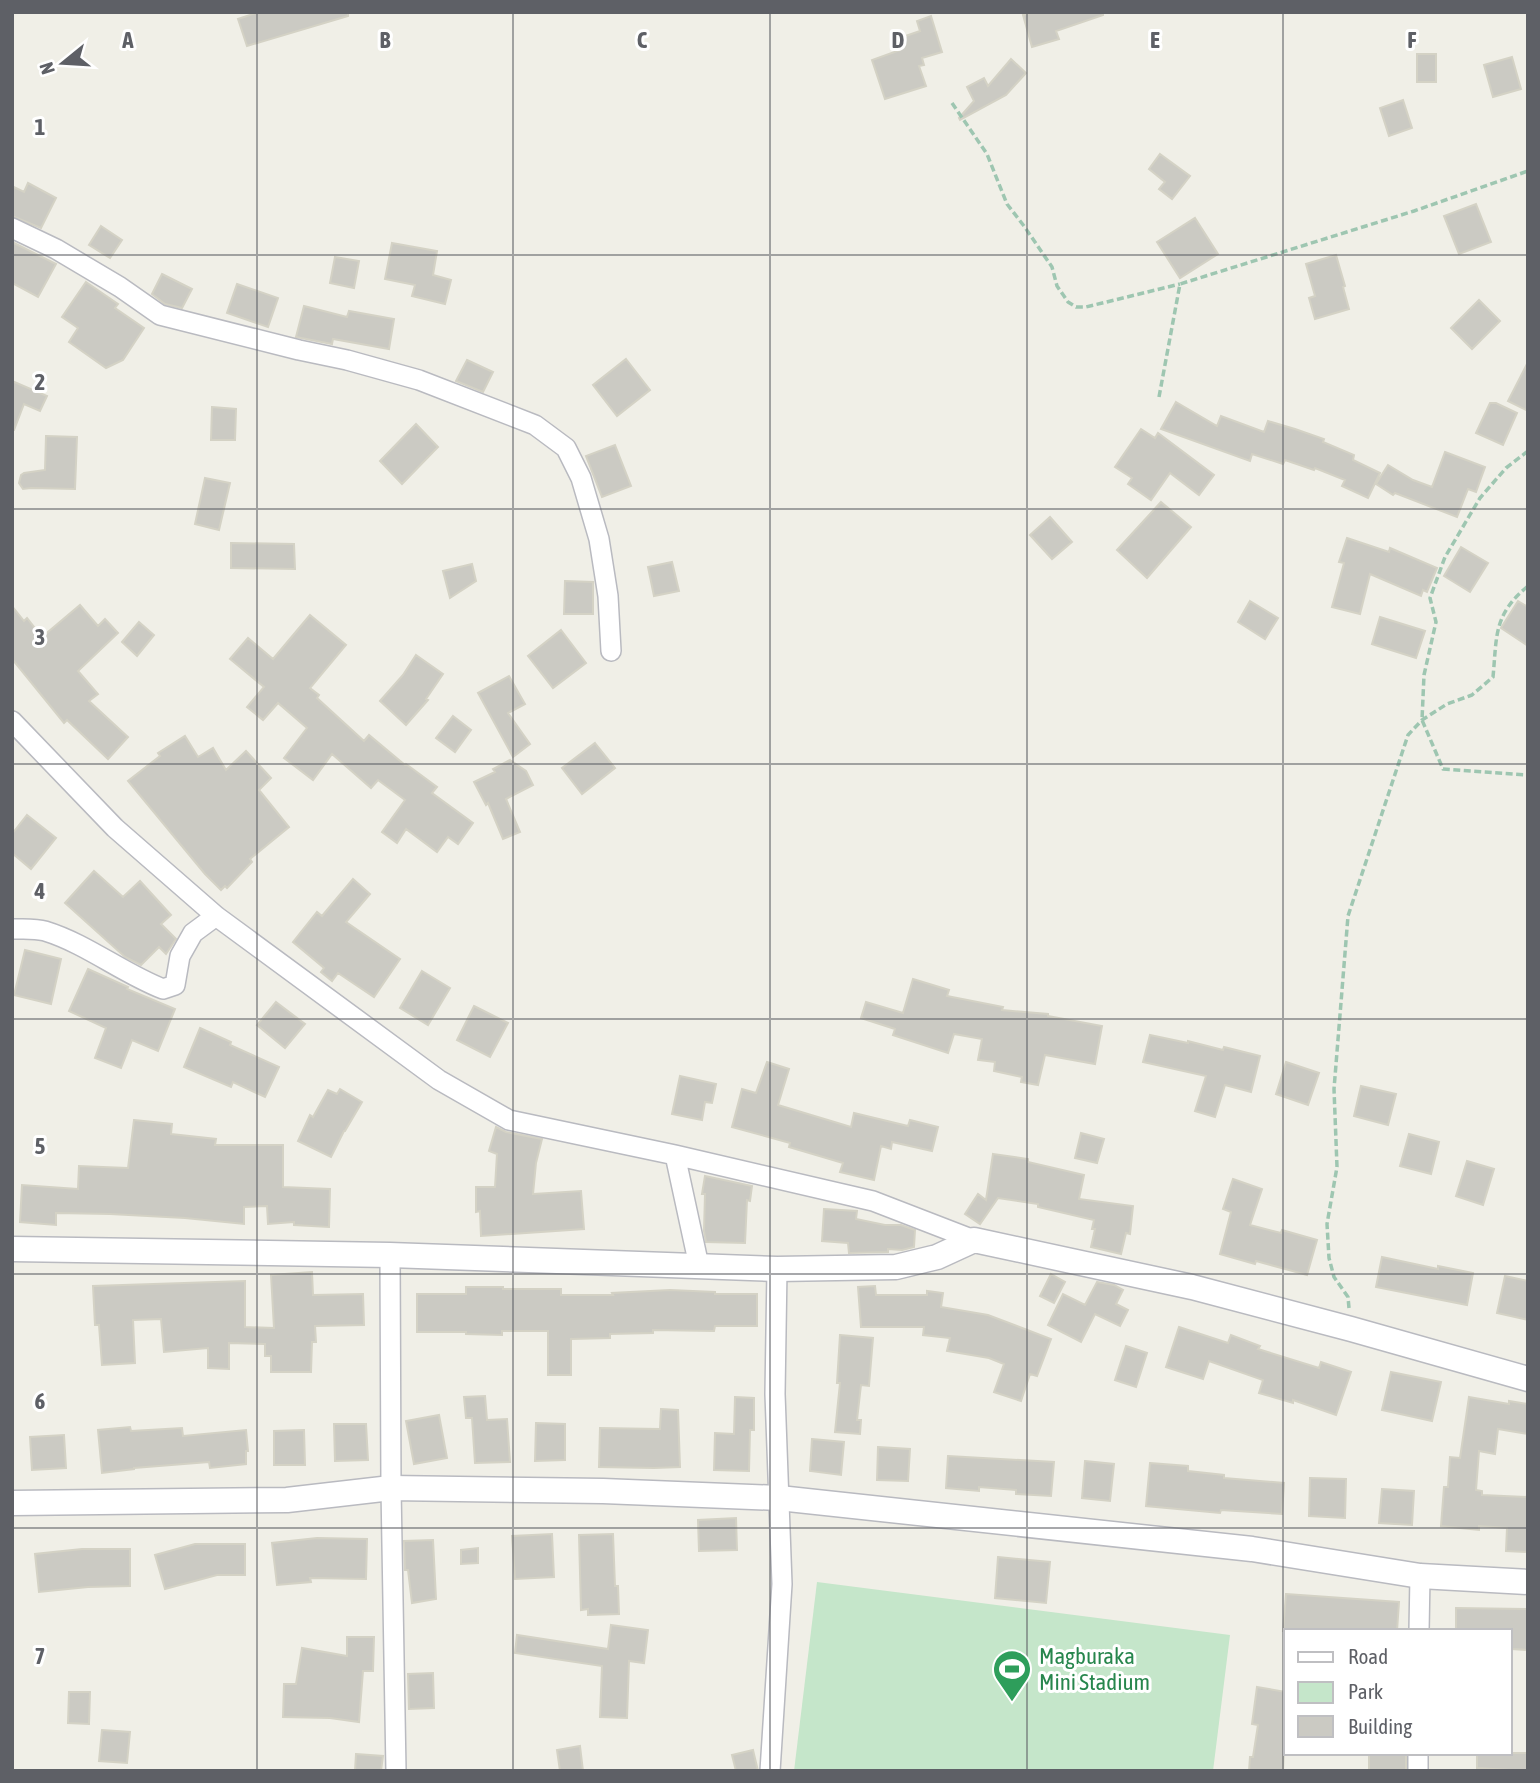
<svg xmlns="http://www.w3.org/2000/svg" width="1540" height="1783" font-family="'Asap Condensed',sans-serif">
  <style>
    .green { fill: #c5e6ca }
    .building { fill: #cbcac3; stroke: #d4d2c5; stroke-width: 2 }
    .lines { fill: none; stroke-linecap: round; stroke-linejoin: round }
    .minor-casing { stroke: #b9bac0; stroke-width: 22 }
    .tertiary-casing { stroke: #b9bac0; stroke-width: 27 }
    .path { stroke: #9ec6b1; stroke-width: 3.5; stroke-dasharray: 7 3.5; stroke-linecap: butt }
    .minor { stroke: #fff; stroke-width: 19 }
    .tertiary { stroke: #fff; stroke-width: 24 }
    .grid { fill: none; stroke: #5e6066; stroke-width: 2; stroke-opacity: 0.55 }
    .labels { text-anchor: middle; stroke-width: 6; stroke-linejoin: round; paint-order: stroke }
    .leisure-label { font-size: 23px; fill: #27864d; stroke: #fff; text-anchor: start }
    .grid-label { font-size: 23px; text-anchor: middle; font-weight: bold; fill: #5e6066; stroke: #fff; stroke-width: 6; stroke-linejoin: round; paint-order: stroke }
  </style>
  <rect width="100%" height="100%" fill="#f0efe7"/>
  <path class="green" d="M817 1582 1230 1635 1213 1771H794Z"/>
  <path class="building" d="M259 12H348V16L247 46 238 19Z
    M1033 12H1103V15L1056 31 1059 39 1032 47 1023 15Z
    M931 16 942 52 922 58 924 65 919 66 926 86 885 99 872 60 900 50 897 39 920 31 917 21Z
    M1417 54H1436V82H1417Z
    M1512 57 1521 89 1493 97 1484 65Z
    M1011 59 1026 73 1006 95 960 120 959 118 974 101 967 87 984 78 988 86Z
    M1403 100 1412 128 1389 136 1380 108Z
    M1160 154 1190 176 1172 199 1159 189 1165 182 1149 169Z
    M28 183 56 198 41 228 12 216V186L24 192Z
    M1476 204 1491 242 1459 254 1444 216Z
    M1195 218 1218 254 1180 278 1157 242Z
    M101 226 122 240 110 258 89 245Z
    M12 242 56 264 38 297 12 283Z
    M392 243 437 251 433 275 451 280 445 304 412 296 415 285 385 279Z
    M1336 255 1345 286 1343 287 1349 309 1315 319 1309 298 1315 296 1306 264Z
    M335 257 359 261 354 288 330 283Z
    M162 274 192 289 182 308 165 304 152 294Z
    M86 282 118 304 115 308 144 328 123 360 106 368 69 342 78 328 62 317Z
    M237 284 278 298 268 327 227 313Z
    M1479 300 1500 321 1472 349 1451 328Z
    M304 306 347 317 349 311 394 319 389 349 333 339 332 344 296 337Z
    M626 359 650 390 617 416 593 385Z
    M467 360 493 372 483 392 456 381Z
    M1528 362V411L1508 401Z
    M12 381 47 396 40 411 24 404 14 430H12Z
    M1176 402 1217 426 1221 416 1264 432 1268 421 1295 429 1324 439 1323 442 1354 455 1353 460 1380 473 1368 498 1342 486 1345 480 1315 468 1314 470 1285 460 1283 464 1252 454 1250 461 1161 429Z
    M1490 403H1496L1517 413 1503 445 1476 433Z
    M212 407 236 409 235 440H211Z
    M416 424 438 447 402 484 380 461Z
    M1141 429 1155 438 1158 433 1214 475 1199 495 1170 473 1151 500 1128 484 1132 478 1115 467Z
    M46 436 77 437 75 489 31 488 23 489 19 483 21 475 24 473 45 470Z
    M615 445 631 486 602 497 586 456Z
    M1445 452 1485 467 1476 492 1468 489 1457 517 1395 493 1393 495 1376 484 1388 465 1413 480 1432 487Z
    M205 478 230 483 219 530 195 524Z
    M1161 502 1191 527 1147 578 1117 550Z
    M1050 517 1072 542 1052 559 1030 535Z
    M1347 538 1389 552 1390 548 1437 568 1427 592 1423 590 1421 596 1370 574 1360 614 1332 607 1344 563 1339 562Z
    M231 543 294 544 295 569 231 568Z
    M1461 547 1488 563 1470 592 1444 576Z
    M672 562 679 591 654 596 648 567Z
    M472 564 476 581 450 598 443 571Z
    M565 581 593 582V614H564Z
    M1250 601 1278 618 1265 639 1238 622Z
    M1518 601 1528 607V646L1501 628Z
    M80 605 98 626 105 619 118 633 78 671 98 694 89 701 128 737 108 759 67 720 64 723 12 659V606L24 621 27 618 42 637Z
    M310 615 346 645 310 688 319 695 317 698 364 741 369 735 405 765 406 764 437 787 432 793 473 823 458 844 448 837 437 852 406 829 397 843 382 832 405 800 378 780 371 788 332 754 313 780 284 758 307 728 278 703 263 720 247 707 264 687 230 659 248 638 273 659Z
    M1380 617 1425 631 1416 658 1372 644Z
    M139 622 154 635 137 656 122 642Z
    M561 630 586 663 553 688 528 656Z
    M416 655 443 674 426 699 428 700 406 725 380 701 403 675Z
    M509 676 525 704 508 713 530 744 513 757 478 693Z
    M453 716 471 730 455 752 436 738Z
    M185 736 198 757 213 748 226 770 246 751 271 778 259 790 289 827 250 859 252 862 227 888 225 886 221 890 205 874 128 781 160 756 158 753Z
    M595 743 615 768 582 794 562 768Z
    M510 760 526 771 533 785 506 799 520 832 503 839 488 803 486 805 474 782 495 772 493 769Z
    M27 815 56 838 31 869 12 853V834Z
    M94 871 123 897 140 881 171 915 161 924 176 939 166 954 159 947 141 965 125 957 65 903Z
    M353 879 370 894 346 922 400 959 374 997 338 973 332 981 321 972 324 968 293 942 317 912 322 916Z
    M25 950 61 959 51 1004 14 995Z
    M88 969 128 987 127 989 175 1009 158 1051 132 1040 121 1068 95 1058 106 1028 69 1011Z
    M422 971 450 988 428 1025 400 1008Z
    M913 979 949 990 947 996 1003 1007 1002 1010 1048 1014V1016L1102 1026 1095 1064 1045 1055 1038 1085 1021 1082 1022 1077 994 1071 995 1062 978 1060 982 1039 954 1034 948 1053 893 1035 895 1029 861 1018 866 1002 903 1013Z
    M276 1002 305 1024 285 1048 257 1025Z
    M474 1006 508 1023 490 1057 457 1040Z
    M200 1028 231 1042 230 1045 279 1067 265 1097 233 1082 231 1087 184 1067Z
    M1150 1035 1188 1043V1041L1223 1050 1224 1047 1260 1056 1251 1092 1225 1085 1215 1117 1195 1111 1206 1076 1143 1062Z
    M767 1062 789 1069 778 1105 851 1127 854 1113 908 1126 910 1120 938 1127 932 1151 892 1142 891 1149 881 1146 874 1180 840 1172 843 1163 789 1147 790 1143 732 1127 742 1089 756 1093Z
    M1286 1062 1319 1073 1308 1105 1276 1094Z
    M680 1076 716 1084 712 1103 705 1102 702 1120 672 1114Z
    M1361 1086 1396 1094 1388 1125 1354 1116Z
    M340 1089 362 1102 345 1131H344L331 1157 298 1141 310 1115 313 1117 328 1090 337 1094Z
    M134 1120 172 1124 171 1134 216 1139 215 1145H283V1187L330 1189 329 1227 294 1225V1222L268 1224 267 1206 244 1207V1224L185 1218 110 1214 56 1213V1225L20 1222 22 1185 78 1189 79 1166 128 1168Z
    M496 1127 506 1132 542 1139 536 1163 533 1194 581 1191 584 1229 481 1236 480 1211 476 1212V1187H495L497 1154 489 1151Z
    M1081 1133 1104 1139 1097 1163 1075 1158Z
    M1409 1134 1439 1142 1431 1174 1400 1166Z
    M993 1154 1028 1159V1162L1084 1175 1079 1199 1133 1206 1130 1234 1126 1233 1121 1254 1091 1247 1095 1229H1092L1094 1220 1038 1207V1204L998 1198 980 1224 965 1214 978 1194 986 1200Z
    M1467 1161 1494 1169 1483 1205 1456 1196Z
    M705 1176 752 1186 750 1201 747 1200 745 1243 706 1242 704 1231 705 1194H702Z
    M1233 1179 1262 1189 1250 1225 1281 1233 1282 1230 1317 1240 1307 1275 1256 1261 1255 1264 1220 1254 1231 1212 1223 1209Z
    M824 1209 857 1211 856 1219 885 1225H901L915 1230 914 1247 902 1250 888 1249V1252L849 1253 848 1243 822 1241Z
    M1382 1257 1438 1269V1266L1473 1273 1467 1305 1376 1287Z
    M312 1272 313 1295 363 1294 364 1325 315 1326 316 1342H312L311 1372H271V1356H265V1344L229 1343V1369L208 1368V1348L164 1352 161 1319 133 1320 135 1363 102 1365 99 1325H95L93 1286 245 1281V1327L274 1328 271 1275Z
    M1051 1274 1065 1282 1054 1303 1040 1296Z
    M1505 1276 1528 1281V1320L1497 1313Z
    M1097 1282 1114 1285 1123 1290 1116 1304 1128 1310 1120 1326 1095 1314 1081 1342 1048 1325 1063 1294 1085 1305Z
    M875 1286 876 1295H927V1291L943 1293 941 1307 988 1315 1051 1339 1037 1376 1030 1374 1021 1401 994 1392 1004 1364 989 1358 947 1351 950 1338 923 1335 924 1327H861L858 1287Z
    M466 1287H503V1289H561V1295H613L612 1293 670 1290 715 1292V1294H757V1326H715L714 1331 653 1330V1333L610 1334V1338L571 1339V1375H548V1331H502V1335L466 1334V1332H417V1294H466Z
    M1179 1327 1228 1343 1231 1335 1260 1346 1258 1349 1319 1368 1321 1362 1351 1372 1336 1415 1293 1400V1403L1259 1393 1263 1380 1209 1361 1203 1379 1166 1367Z
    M840 1335 873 1338 869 1386 861 1385 857 1420H861L860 1434 835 1432 840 1383H837Z
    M1126 1346 1147 1353 1136 1387 1115 1380Z
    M1391 1372 1441 1382 1432 1421 1382 1410Z
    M485 1396 487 1420 507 1419 510 1462 475 1463 472 1418H466L464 1397Z
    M735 1397 754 1398V1430H750L749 1471 714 1470 715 1433 734 1434Z
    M1469 1397 1509 1404V1401L1528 1404V1434L1498 1429 1495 1454 1479 1451 1476 1490 1482 1491V1495L1528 1497V1552L1506 1551 1507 1528 1479 1526V1530L1441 1526 1444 1487H1448L1450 1457 1460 1458Z
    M661 1409 678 1410 680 1467 654 1468 599 1467 600 1428 660 1429Z
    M439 1415 447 1458 414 1464 406 1421Z
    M536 1423 565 1424V1460L535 1461Z
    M334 1424H366L368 1460 335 1461Z
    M130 1427 131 1431 182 1428 183 1436 246 1430 248 1451H246V1464L210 1468 209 1462 134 1468V1469L102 1473 98 1430Z
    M304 1430 305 1465H274V1431Z
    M64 1435 66 1468 32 1470 30 1437Z
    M812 1439 844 1442 841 1475 810 1471Z
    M878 1447 910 1449 908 1481 877 1480Z
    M948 1456 1054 1462 1051 1496 1016 1494V1490L979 1487V1491L946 1488Z
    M1085 1461 1114 1464 1110 1501 1082 1498Z
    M1150 1463 1188 1466V1471L1224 1475V1478L1284 1483 1282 1514 1221 1510 1220 1513 1146 1506Z
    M1310 1478 1346 1479 1345 1518 1309 1516Z
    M1382 1489 1414 1491 1412 1525 1379 1523Z
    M736 1518 737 1550 699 1551 698 1520Z
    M552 1534 554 1577 515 1579 512 1536Z
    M613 1534 615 1586H618L619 1614 588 1615V1609L581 1610 579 1535Z
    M317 1538 367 1539 366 1579 310 1578 311 1582 277 1585 272 1543Z
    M433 1540 436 1599 412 1603 408 1570H405L404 1541Z
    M195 1544H245V1575H217L165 1589 155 1555Z
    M478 1548V1563L461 1564V1550Z
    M82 1549H130V1586L88 1587 39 1592 35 1554Z
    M998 1557 1050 1562 1046 1603 995 1598Z
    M1286 1594 1399 1602 1397 1631H1283Z
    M1456 1608 1528 1609V1650L1512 1649V1631H1456Z
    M611 1625 648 1630 644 1663 629 1661 627 1718 600 1717 602 1666 515 1653 517 1635 608 1649Z
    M347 1637H374L373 1671H363L359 1722 330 1718 283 1717 284 1684H296L302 1648 347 1656Z
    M433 1673 434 1708 409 1709 408 1674Z
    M1257 1687 1286 1692V1748H1284L1283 1771H1249L1250 1757H1253L1258 1725 1252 1724Z
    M69 1692H90L89 1724 68 1723Z
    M102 1730 130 1732 127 1763 99 1761Z
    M580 1746 583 1771H560L557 1750Z
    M753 1750 758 1771H736L732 1755Z
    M1369 1753H1406V1771H1369Z
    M1477 1753H1528V1771L1477 1768Z
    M356 1754 383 1756 381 1771H355Z"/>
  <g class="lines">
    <defs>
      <path id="minor" d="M12 228 56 249 120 287 160 315 299 350 347 360 419 380 535 425 566 448 581 478 599 539 608 596 611 651
        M12 721 115 828 216 916 439 1080 509 1120 675 1155 873 1201 974 1240
        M12 929C23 929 35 928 45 931 87 944 122 973 163 989L175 985 180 956 193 933 216 916
        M675 1155 699 1266
        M390 1255 391 1488 396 1771
        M1419 1631 1420 1576
        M1418 1753V1771
        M770 1771 782 1584 775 1394 777 1269"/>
      <path id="tertiary" d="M12 1249 390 1255 777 1269 896 1267 937 1257 974 1240 1192 1287 1351 1329 1528 1379
        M12 1503 287 1500 391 1488 603 1491 779 1498 1252 1549 1420 1576 1528 1582"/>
    </defs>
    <use href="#minor" class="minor-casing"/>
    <use href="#tertiary" class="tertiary-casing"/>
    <path class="path" d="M952 103 987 154 1007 204 1024 226 1052 267 1057 286 1068 302 1076 307H1086L1180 284
      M1159 397 1180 284 1414 211 1528 171
      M1528 451 1506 468 1480 498 1445 557 1430 598 1436 622 1424 675 1422 720 1443 769 1528 775
      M1349 1308 1348 1297 1334 1277 1329 1258 1327 1224 1337 1167 1334 1089 1348 916 1408 735 1422 720 1447 704 1472 695 1493 677C1497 636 1493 615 1528 586"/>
    <use href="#minor" class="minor"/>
    <use href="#tertiary" class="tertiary"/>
  </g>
  <path class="grid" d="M257 12V1771M513 12V1771M770 12V1771M1027 12V1771M1283 12V1771M12 255H1528M12 509H1528M12 764H1528M12 1019H1528M12 1274H1528M12 1528H1528"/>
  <defs>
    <symbol id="stadium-pin" viewBox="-11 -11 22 30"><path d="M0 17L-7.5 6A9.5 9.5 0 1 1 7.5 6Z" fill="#2e9e5b" stroke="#fff"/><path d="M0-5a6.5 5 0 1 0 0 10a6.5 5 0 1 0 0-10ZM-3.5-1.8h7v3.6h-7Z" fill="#fff"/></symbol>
  </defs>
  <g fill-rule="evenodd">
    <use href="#stadium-pin" x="990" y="1647" width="44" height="60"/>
  </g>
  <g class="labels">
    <g class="leisure-label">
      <text x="1039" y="1664">Magburaka<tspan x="1039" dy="26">Mini Stadium</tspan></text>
    </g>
  </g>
  <g class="grid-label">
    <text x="128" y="48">A</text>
    <text x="385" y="48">B</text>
    <text x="642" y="48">C</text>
    <text x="898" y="48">D</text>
    <text x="1155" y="48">E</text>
    <text x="1412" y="48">F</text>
    <text x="40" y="135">1</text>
    <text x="40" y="390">2</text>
    <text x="40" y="645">3</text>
    <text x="40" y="899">4</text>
    <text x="40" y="1154">5</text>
    <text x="40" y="1409">6</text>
    <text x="40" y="1664">7</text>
  </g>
  <rect width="1540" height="1783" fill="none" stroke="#5e6066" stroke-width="28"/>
  <rect x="1284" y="1629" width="228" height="126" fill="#ffffff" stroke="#bfbfc2" stroke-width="2"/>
  <rect x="1298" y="1652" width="35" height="10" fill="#ffffff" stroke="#bfbfc2" stroke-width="2"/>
  <text x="1348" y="1664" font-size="21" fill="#5e6066">Road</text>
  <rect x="1298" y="1682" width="35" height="21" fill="#c5e6ca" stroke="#bfbfc2" stroke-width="2"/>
  <text x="1348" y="1699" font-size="21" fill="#5e6066">Park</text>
  <rect x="1298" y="1716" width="35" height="21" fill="#cbcac3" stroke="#bfbfc2" stroke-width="2"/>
  <text x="1348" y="1734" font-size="21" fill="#5e6066">Building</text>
  <g transform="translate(63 63) rotate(252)" stroke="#ffffff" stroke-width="5" paint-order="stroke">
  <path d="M0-5L12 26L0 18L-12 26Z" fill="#5e6066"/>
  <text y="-10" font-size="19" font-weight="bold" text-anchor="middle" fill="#5e6066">N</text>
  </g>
</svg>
